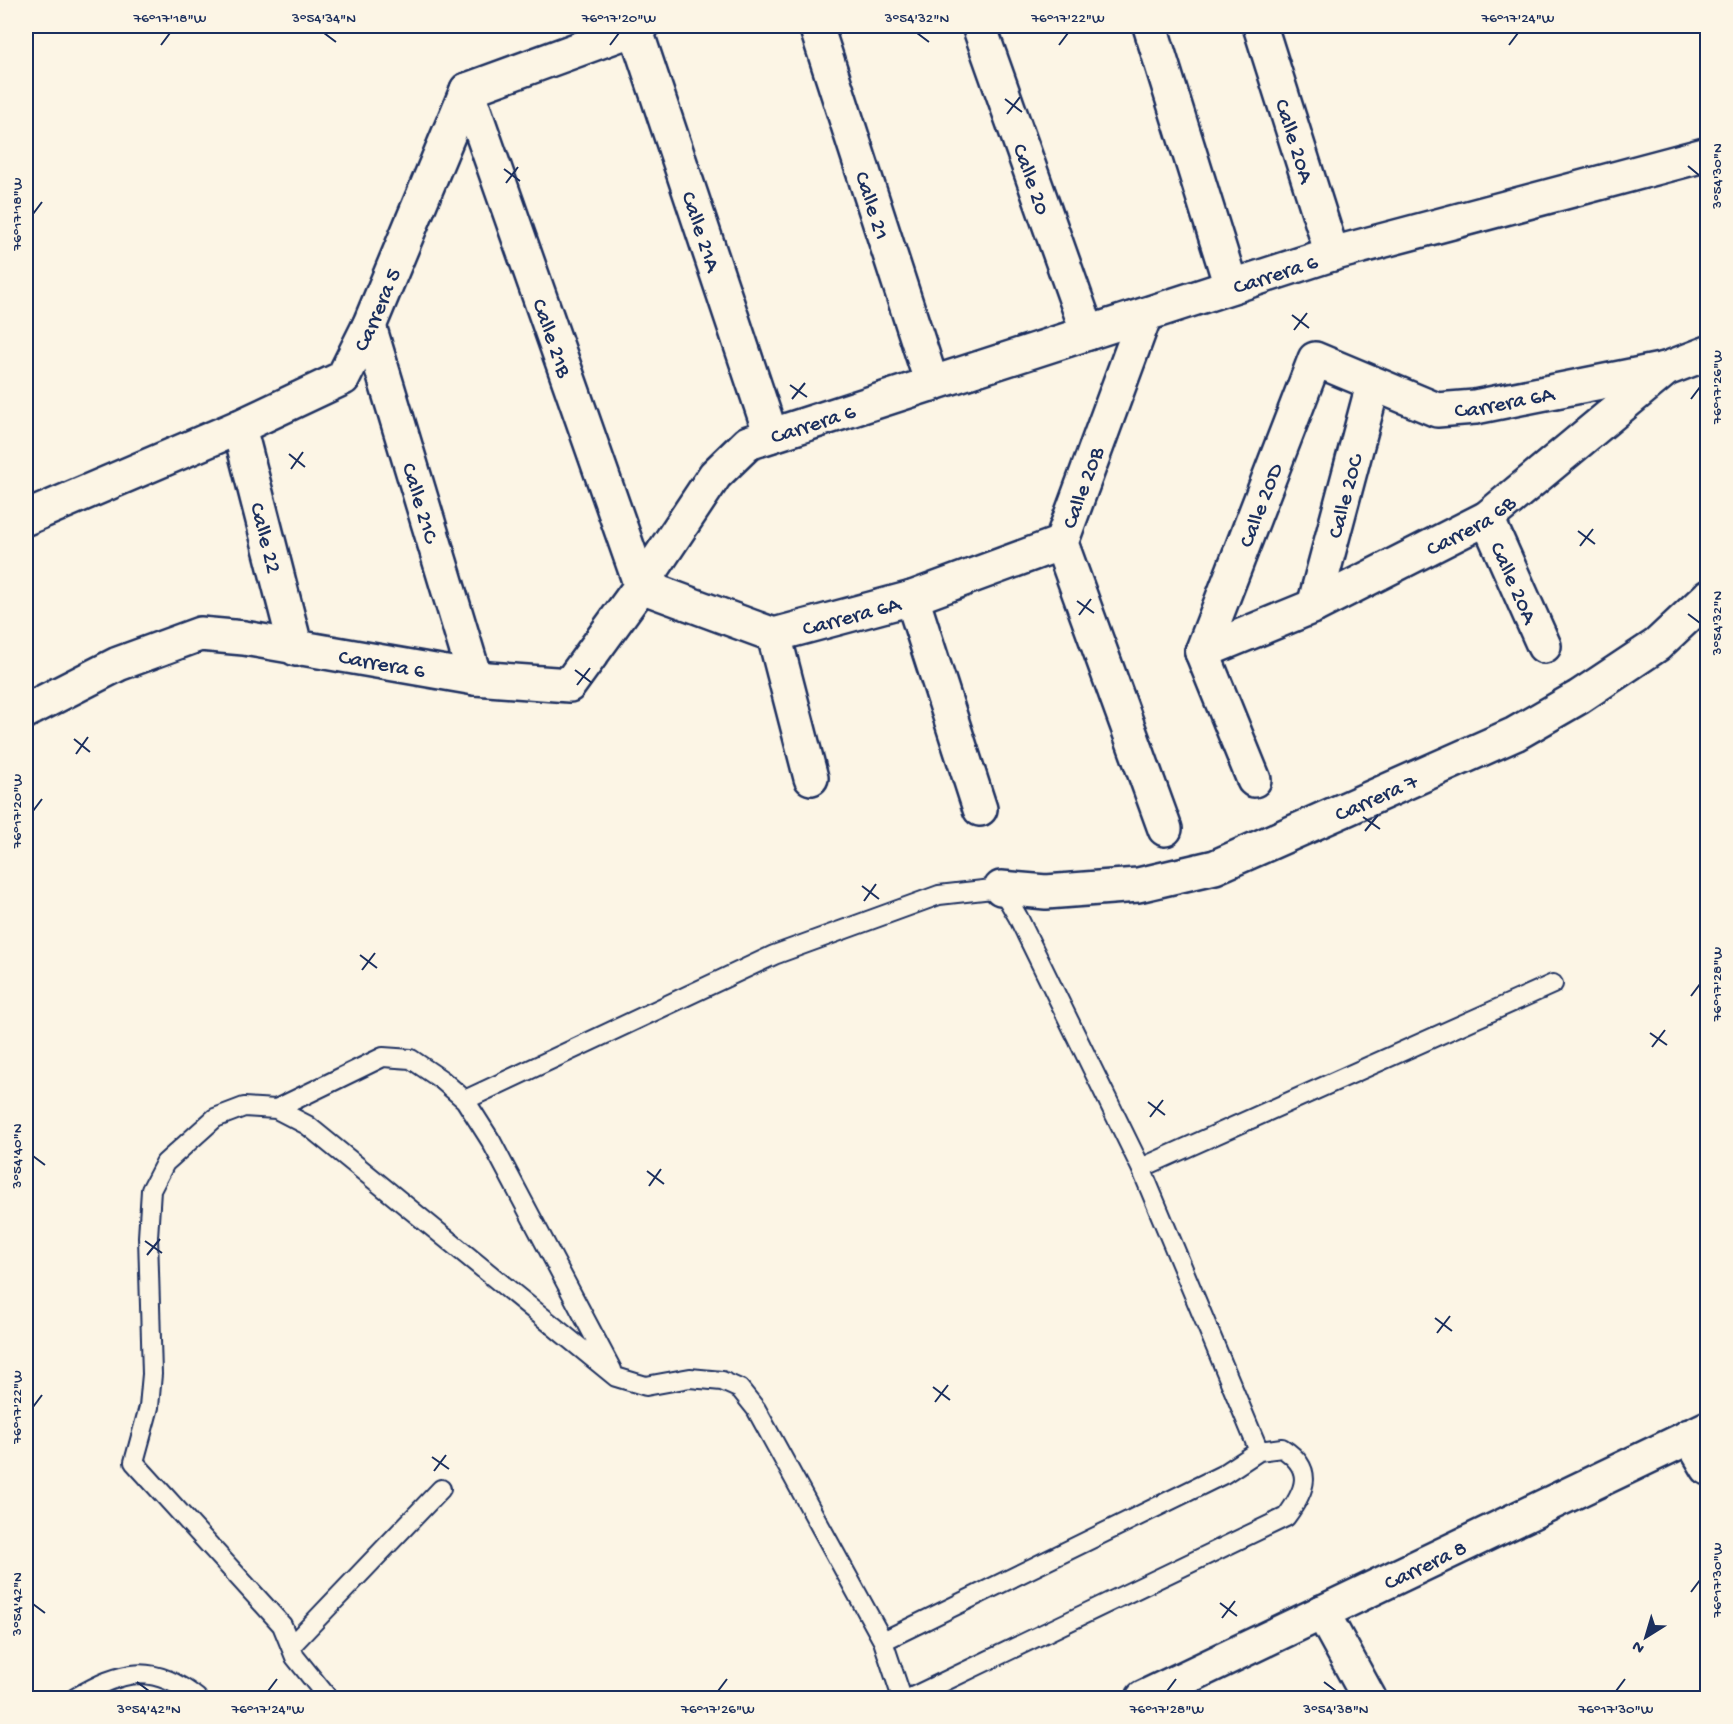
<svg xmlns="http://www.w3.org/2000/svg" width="1733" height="1724" font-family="'Gochi Hand',sans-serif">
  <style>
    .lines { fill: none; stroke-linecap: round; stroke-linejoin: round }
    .lane-casing { stroke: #1b2f5e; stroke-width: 22 }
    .street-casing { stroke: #1b2f5e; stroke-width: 38 }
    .secondary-casing { stroke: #1b2f5e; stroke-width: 38 }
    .lane { stroke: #fcf5e5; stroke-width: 18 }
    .street { stroke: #fcf5e5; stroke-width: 33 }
    .secondary { stroke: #fcf5e5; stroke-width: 33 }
    .ticks { fill: none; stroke: #1b2f5e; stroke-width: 2 }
    .labels { text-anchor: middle; stroke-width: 4.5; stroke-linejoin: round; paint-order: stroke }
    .street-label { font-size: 22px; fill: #1b2f5e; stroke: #fcf5e5 }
    .neatline { fill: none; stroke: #1b2f5e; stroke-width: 2 }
    .ticks-label { font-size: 15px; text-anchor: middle; fill: #1b2f5e }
  </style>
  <rect width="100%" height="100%" fill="#fcf5e5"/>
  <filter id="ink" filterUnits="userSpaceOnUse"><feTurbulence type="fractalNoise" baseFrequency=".0167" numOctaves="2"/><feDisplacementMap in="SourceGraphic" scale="12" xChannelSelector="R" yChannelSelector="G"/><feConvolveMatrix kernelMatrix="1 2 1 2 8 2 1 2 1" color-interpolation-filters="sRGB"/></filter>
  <g filter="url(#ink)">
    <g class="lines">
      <defs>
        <path id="lane" d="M465 1100 774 955 939 895 1001 888 1018 917 1141 1168
          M276 1109 383 1057 411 1059 442 1080 465 1100 491 1141 612 1370
          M291 1646 441 1489
          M75 1698C121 1671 152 1662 197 1698
          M328 1698 295 1657 282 1625 134 1462 149 1407 152 1374 148 1237 151 1190 165 1163 215 1118 244 1107 276 1109 307 1125 616 1377 646 1386 690 1378 722 1381 740 1389 756 1409 883 1641
          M902 1698 883 1641 1224 1474 1259 1451 1141 1168 1553 984
          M910 1698 1286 1517C1306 1490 1315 1469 1282 1448L1259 1451"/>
        <g id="street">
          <path id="s1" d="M816 26 932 384"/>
          <path id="s2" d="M979 26 1088 333"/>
          <path d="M1150 26 1231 286"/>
          <path id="s3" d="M1260 26 1332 254"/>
          <path id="s4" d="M635 28 771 435"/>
          <path id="s5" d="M467 90 641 586 774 635 912 598 1061 543"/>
          <path d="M1145 315 1061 543 1165 829"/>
          <path id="s6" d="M369 326 475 678"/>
          <path id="s7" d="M239 427 296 649"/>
          <path id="s8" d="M26 518 239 427 343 378 369 326 467 90 642 26"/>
          <path id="s9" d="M1487 518 1544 646"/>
          <path d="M912 598 980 809"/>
          <path id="s10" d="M1314 606 1373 385"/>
          <path d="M774 635 811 778"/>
          <path id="s11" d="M1202 652 1315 359 1437 410 1475 407 1666 369"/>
          <path id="s12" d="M1202 652 1314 606 1487 518 1666 369 1708 353"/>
          <path d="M1202 652 1254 780"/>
          <path id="s13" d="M26 711 118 664 200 634 244 638 475 678 569 685 641 586 715 475 748 443 1332 254 1708 154"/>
          <path id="s14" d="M1001 888 1046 892 1138 885 1215 867 1515 734 1579 697 1657 645 1708 597"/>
          <path d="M1322 1612 1369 1698"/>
        </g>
        <g id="secondary">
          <path d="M1689 1436 1708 1468"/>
          <path id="s15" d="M1143 1698 1708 1428"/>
        </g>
      </defs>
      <use href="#lane" class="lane-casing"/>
      <use href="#street" class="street-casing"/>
      <use href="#secondary" class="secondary-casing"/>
      <use href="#lane" class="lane"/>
      <use href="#street" class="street"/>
      <use href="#secondary" class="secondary"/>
    </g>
  </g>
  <path class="ticks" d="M324 33 336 42M917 33 929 42M161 45 170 33M610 45 619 33M1059 45 1068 33M1509 45 1518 33M1005 99 1022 112M1007 114 1020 97M1688 166 1700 176M504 169 520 181M506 183 518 167M33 214 42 202M1292 315 1309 328M1294 330 1307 313M790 385 807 397M792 399 805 383M1691 399 1700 387M289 454 305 467M291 469 303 452M1578 531 1595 544M1580 546 1593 529M1077 601 1094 613M1688 614 1700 623M1079 615 1091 599M575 670 592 683M577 685 590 668M74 739 90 752M76 754 88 737M33 811 42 799M1363 817 1380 829M1365 831 1378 815M862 886 879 899M864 901 876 884M360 955 377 968M362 970 375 953M1691 996 1700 984M1650 1033 1667 1045M1652 1047 1665 1030M1148 1102 1165 1115M1150 1117 1163 1100M33 1156 45 1165M647 1171 664 1184M649 1186 661 1169M145 1241 162 1253M147 1255 160 1239M1435 1318 1452 1331M1437 1333 1450 1316M933 1387 950 1400M935 1402 948 1385M33 1407 42 1395M432 1457 449 1469M434 1471 446 1455M1691 1592 1700 1580M1220 1603 1237 1616M33 1604 45 1613M1222 1618 1235 1601M137 1682 149 1691M1324 1682 1336 1691M268 1691 277 1679M718 1691 727 1679M1167 1691 1176 1679M1616 1691 1625 1679"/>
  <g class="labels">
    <g class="street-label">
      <text dy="8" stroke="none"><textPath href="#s3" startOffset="120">Calle 20A</textPath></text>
      <text dy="8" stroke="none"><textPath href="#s2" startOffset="162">Calle 20</textPath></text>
      <text dy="8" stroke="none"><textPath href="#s1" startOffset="188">Calle 21</textPath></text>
      <text dy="8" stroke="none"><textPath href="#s4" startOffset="214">Calle 21A</textPath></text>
      <text dy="8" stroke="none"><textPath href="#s13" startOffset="1419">Carrera 6</textPath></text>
      <text dy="8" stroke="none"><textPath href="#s8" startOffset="423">Carrera 5</textPath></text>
      <text dy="8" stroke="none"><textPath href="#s5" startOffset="262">Calle 21B</textPath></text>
      <text dy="8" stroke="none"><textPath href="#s11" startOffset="514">Carrera 6A</textPath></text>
      <text dy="8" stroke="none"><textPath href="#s13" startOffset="933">Carrera 6</textPath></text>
      <text transform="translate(1081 487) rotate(-70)" y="8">Calle 20B</text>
      <text dy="8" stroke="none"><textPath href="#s10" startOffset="114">Calle 20C</textPath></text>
      <text dy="8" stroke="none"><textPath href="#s6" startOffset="184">Calle 21C</textPath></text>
      <text dy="8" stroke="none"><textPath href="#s11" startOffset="158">Calle 20D</textPath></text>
      <text dy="8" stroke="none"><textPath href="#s12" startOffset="297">Carrera 6B</textPath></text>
      <text dy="8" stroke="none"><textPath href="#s7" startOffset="114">Calle 22</textPath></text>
      <text dy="8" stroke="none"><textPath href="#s9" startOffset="70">Calle 20A</textPath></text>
      <text dy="8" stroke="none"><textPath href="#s5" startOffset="747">Carrera 6A</textPath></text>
      <text dy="8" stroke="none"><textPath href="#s13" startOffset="375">Carrera 6</textPath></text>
      <text dy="8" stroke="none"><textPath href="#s14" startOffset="392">Carrera 7</textPath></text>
      <text dy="8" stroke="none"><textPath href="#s15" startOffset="312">Carrera 8</textPath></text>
    </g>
  </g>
  <rect width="1733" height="1724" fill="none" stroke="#fcf5e5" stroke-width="66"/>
  <g transform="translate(1646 1637) rotate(217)" stroke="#fcf5e5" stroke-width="4.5" paint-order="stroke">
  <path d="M0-4.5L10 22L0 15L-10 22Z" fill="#1b2f5e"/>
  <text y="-9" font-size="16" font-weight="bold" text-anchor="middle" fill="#1b2f5e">N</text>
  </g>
  <rect x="33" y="33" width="1667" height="1658" class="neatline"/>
  <g class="ticks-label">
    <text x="170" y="22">76°17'18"W</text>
    <text x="324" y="22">3°54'34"N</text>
    <text x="619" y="22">76°17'20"W</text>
    <text x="917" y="22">3°54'32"N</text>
    <text x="1068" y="22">76°17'22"W</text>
    <text x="1518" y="22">76°17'24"W</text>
    <text transform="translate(1716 176) rotate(-90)" y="5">3°54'30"N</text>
    <text transform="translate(16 214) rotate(-90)" y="5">76°17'18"W</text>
    <text transform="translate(1716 387) rotate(-90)" y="5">76°17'26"W</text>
    <text transform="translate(1716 623) rotate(-90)" y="5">3°54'32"N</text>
    <text transform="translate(16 811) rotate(-90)" y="5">76°17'20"W</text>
    <text transform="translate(1716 984) rotate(-90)" y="5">76°17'28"W</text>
    <text transform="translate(16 1156) rotate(-90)" y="5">3°54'40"N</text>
    <text transform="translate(16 1407) rotate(-90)" y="5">76°17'22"W</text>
    <text transform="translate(1716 1580) rotate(-90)" y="5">76°17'30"W</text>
    <text transform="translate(16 1604) rotate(-90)" y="5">3°54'42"N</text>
    <text x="149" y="1713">3°54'42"N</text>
    <text x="268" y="1713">76°17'24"W</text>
    <text x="718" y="1713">76°17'26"W</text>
    <text x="1167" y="1713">76°17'28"W</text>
    <text x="1336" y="1713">3°54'38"N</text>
    <text x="1616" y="1713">76°17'30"W</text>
  </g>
</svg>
